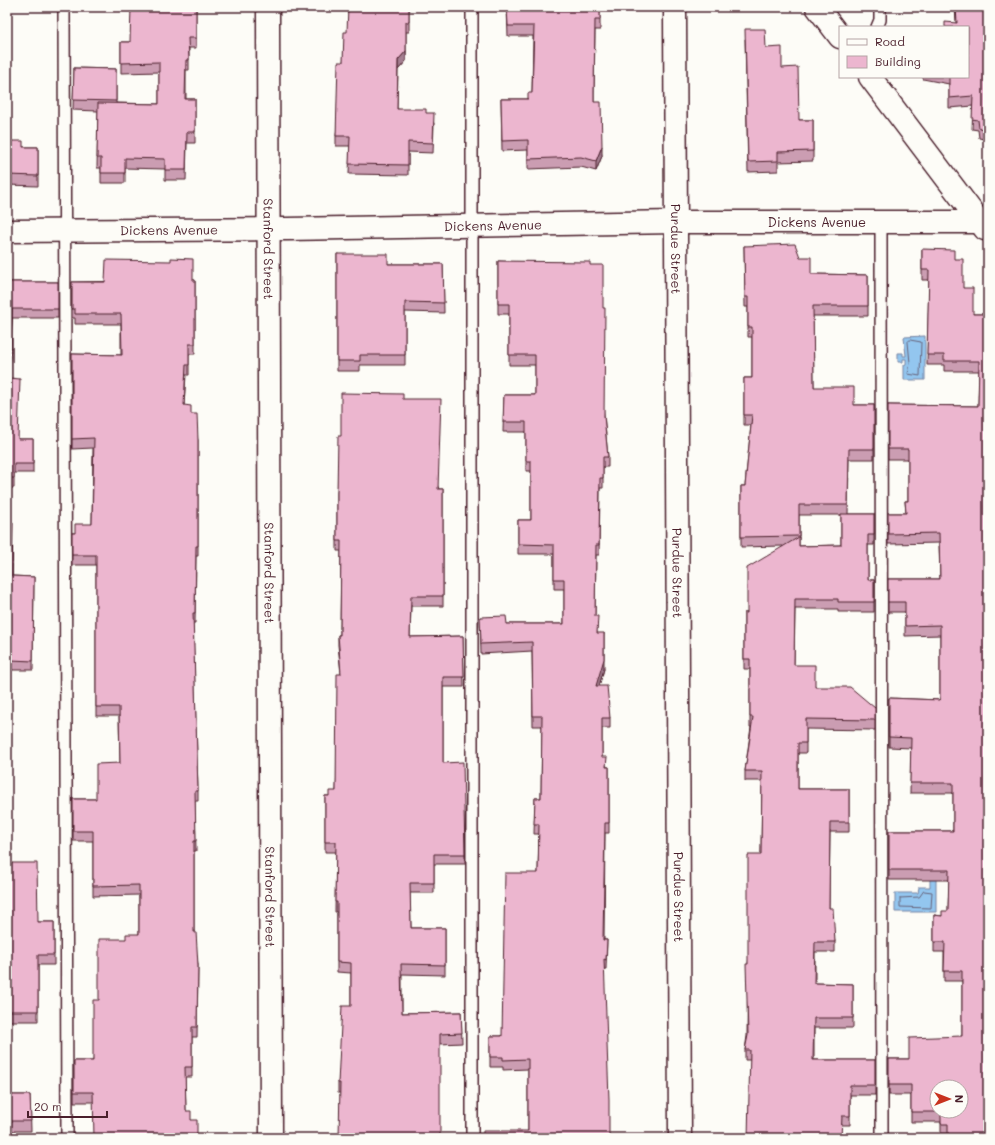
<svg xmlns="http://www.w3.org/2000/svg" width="995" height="1145" font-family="Mali,sans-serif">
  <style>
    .water { fill: #93c6ef; stroke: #7683a1 }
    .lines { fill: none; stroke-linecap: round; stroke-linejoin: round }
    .shore { stroke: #676279; stroke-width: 1 }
    .lane-casing { stroke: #4a1f2b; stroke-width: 14 }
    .street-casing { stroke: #4a1f2b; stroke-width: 25 }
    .lane { stroke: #fdfcf7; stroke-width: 11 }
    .street { stroke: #fdfcf7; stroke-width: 22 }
    .wall { fill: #cb9db2; stroke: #4a1f2b; fill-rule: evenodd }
    .shaded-wall { fill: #a57f91; stroke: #4a1f2b }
    .building { fill: #ecb6cf; stroke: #4a1f2b; fill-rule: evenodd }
    .labels { text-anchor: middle; stroke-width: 3; stroke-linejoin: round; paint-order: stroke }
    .street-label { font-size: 13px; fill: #4a1f2b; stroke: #fdfcf7 }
  </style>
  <rect width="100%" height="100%" fill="#fdfcf7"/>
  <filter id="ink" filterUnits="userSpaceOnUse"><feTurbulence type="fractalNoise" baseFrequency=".025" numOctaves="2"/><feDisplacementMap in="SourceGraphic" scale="8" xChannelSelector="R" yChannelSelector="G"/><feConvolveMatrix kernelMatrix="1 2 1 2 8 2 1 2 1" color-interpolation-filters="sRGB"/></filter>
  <g filter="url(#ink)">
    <path class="water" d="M925 336V380H904V365L906 364V359H903V362H898V353H903V356H906L904 337Z
      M930 878H936V912H895V893H918L919 887H930Z"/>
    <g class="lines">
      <path class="shore" d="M910 340 921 342 920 376 908 374 910 363 908 342Z
        M924 891 932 892 931 908 900 907V898L919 897Z"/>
      <defs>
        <path id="lane" d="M64 7 67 1138
          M877 27 880 20V7
          M881 223 882 1138
          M472 1138V7"/>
        <g id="street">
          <path id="s1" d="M268 7 271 1138"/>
          <path id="s2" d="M675 7 680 1138"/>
          <path d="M817 7 840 37"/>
          <path d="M870 77 985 229"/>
          <path id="s3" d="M7 231 288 229 676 222H978"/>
        </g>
      </defs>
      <use href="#lane" class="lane-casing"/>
      <use href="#street" class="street-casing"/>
      <use href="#lane" class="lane"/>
      <use href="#street" class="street"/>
    </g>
    <path class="wall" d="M196 7V48H189V70H186V99H195V143H187L186 180H165V169L125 168V183H101V168H97L98 111 73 110 74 68 116 69V103L159 104V72L121 73V42H130Z
      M409 7V32H406V61L398 70 397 109 426 113 434 123 433 153 408 152V175L349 174 350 146H336V136L343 62 347 32Z
      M507 7H600V30H595L594 94V102L602 156 596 171 581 167 528 169V150L502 151 501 99H528L532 93 533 36H508Z
      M955 7H988V140L979 138 978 130 972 129 973 106 949 108V84L923 79V77H968L956 23Z
      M745 39 766 48 782 68 799 120H813V161L778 162V171L748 172Z
      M7 132 10 141 23 147H38V186L7 185Z
      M744 246 800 257 811 274 868 275V316H813L814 387 854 405H874V459H849L848 514H874V545H868V580H874V612H838V609H795L794 665 815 687 875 708V730L806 729V753H798V789H849V832H830L829 908 835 942V952H815V983L853 984V1028H814V1060H875V1095H850V1125H842L750 1060H745V1050L747 1036 748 964 761 855 762 781H745V771L751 727H750V669H744V613H747L783 546 741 547V486H745L751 425H744V378H752V337H748V307H745ZM799 515H841V545L799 546Z
      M922 249 954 259 963 288 973 314H988V1138L948 1134H941V1122H911V1095H889V1059H909L962 1036V981H944V952H934V915L942 916 948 911 949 880H889V831H953V793H910L911 748 889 747V698L940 700V635L905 636V612H888V579H940L939 543 888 544V513H906L905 501H908V459H888V405L978 406 979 371H944V365H927L929 280H922Z
      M337 254 388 264H443L444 313 405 312V365H360V371H337Z
      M498 261 590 265 608 457V467H603V488H600L599 555H596L595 616 597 633 604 669 599 686 610 718V728H602V757L607 767H609V833H605L604 940H607L606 969H604L528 1131V1069L503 1070V1067H490V1036H502L538 873 539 834H534L535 798H541L542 726H533L532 651 481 654 480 617 507 624H564V589H554V554H518V520H531V471H526V432H503L504 395H535V365H509V314H498Z
      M195 280V354H189V375H186L184 405 191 414 198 440V556H196L195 623H193L198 791V801H195L196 851H194V932L198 965 197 1037H192V1077H185L186 1111 191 1120 197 1138 93 1102H74V1061H93L99 1000 126 939 139 934V895L93 896V841H73V799H96L120 763 119 716H96V565H72V533H75L92 524 93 448 72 449V354L121 355V324H75V318H72V282Z
      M7 282H58V318H12L10 378 18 439H33V473H14V488H7Z
      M403 399 439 489H443V606H411L410 637 463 636 464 687H443V763L465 854V864H434V893H410L411 928H445V975L402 974V1013L461 1012 462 1043 440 1044 340 1093H338V1083L351 1006V973L337 972V912H335L336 852H325V796H329L336 791 341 674 338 645V635H340L341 551H337V493L341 436Z
      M7 523 12 576 34 577 33 670H11V674H7Z
      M7 863 38 922H54V965H38V1021H7Z
      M7 1095H30L31 1131H7Z"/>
    <path class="shaded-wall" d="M406 51V61L398 70V60Z
      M602 146V156L596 171V161Z
      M604 633V669L596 696V686Z"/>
    <path class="building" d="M131 7H196V38H188L189 60H186L185 99H195V132H187L186 170H165V159L125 158V173H101V158H97L98 103 159 104V62L121 63V42H130Z
      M348 7H409V22H406V51L398 60 397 109H426V113H434L433 143 408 142V165L349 164 350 136H336L338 62H343L344 32H347Z
      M507 7H600V20H595L594 92V102H601L602 146 596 161 581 157 528 159V140L502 141 501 99H528V93H532L534 26H508Z
      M956 7H988V130L979 128 978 120 972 119 973 96 949 98V77H968V27H945V22L957 23Z
      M745 29H765L766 48 782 47V68L798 67 799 120H813V151L778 152V161L748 162Z
      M74 68 116 69V101L73 100Z
      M7 132H10V141H23V147H38V176L7 175Z
      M795 244 800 257H811V274L868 275V306H813L814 387H854V405H874V449H849L848 505H799V536L741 537V486H745L752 415H744V378H752V327H748V297H745L744 246Z
      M922 249 954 250V259H963V288H973V314H988V1138H948V1124H941V1112H911V1085H889V1059H909V1038L962 1036V971H944L945 942H934V915L942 916V911H948L949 870H889V831H953V783H910L911 738 889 737V698L940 700V625L905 626V602H888V579H940L939 533 888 534V513H906L905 501H908V449H888V405L978 406 979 361H944V355H927L929 270H922ZM937 1087H961V1111H937Z
      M337 254H388V264H443L444 303 405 302V355H360V361H337Z
      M171 258 193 259V280H195V344H189V365H186L184 405 191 406V414H197L198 440V546H196L195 613H193L198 791H195L196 841H194V932H196L198 965 197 1027H192V1067H185L186 1111H191V1120H197V1138H94L93 1092H74V1061H93V1000H99V939H126V934H139V885L93 886V831H73V799H96V764L120 763 119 707H96V555H72V533H75V524H92L94 438 72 439V354L122 355 121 314H75V309H72V282H105L106 260 171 261Z
      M498 261 590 262V265H603V308H605L604 416 608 457H603V478H600L599 545H596L595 616H598L597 633H604V659L596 686H607L610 718H602V757H607L606 767H609V823H605L603 940H607L606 960 604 959 609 1100V1138H483V1131H528V1059L503 1060V1057H490V1036H502L505 873H538L539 824H534L535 798H541L542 716H533L532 642 481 644 480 617 506 616 507 624H564V579H554V545L518 544V520H531V461H526V422H503L504 395H535V355H509V304H498Z
      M7 282H58V309H12L10 378 20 379 18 439H33V464H14V478H7Z
      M341 393 403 394V399H441L438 489H443V596H411L410 637 463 636 464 677H443V763L463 762 465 854H434V883H410L411 928H445V965L401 964 402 1013 461 1012 462 1033 440 1034V1138H339L340 1083H338L342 1006H351V963L337 962V902H335L336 842H325V796H329V791H336L337 674H341L338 635H340L341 541H337V493L338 436H341Z
      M841 514H874V535H868V580H874V602H838V599H795L794 665H815V687H850L875 708V720L806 719V743H798V789H849V822H830L829 908H833L835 942H815L814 983 853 984V1018H814L813 1060H875V1085H850V1116H842L841 1138H748L750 1050H745L748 1035 746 964H748V855H761L762 771H745L753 717H750V659H744V613H747V568L799 537V546L841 545Z
      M7 523H13L12 576 34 577 33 661 11 660V664H7Z
      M7 863H37L38 922H54V955H38V1011H7Z
      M7 1095H30L31 1121H7Z"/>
  </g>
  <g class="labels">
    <g class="street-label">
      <text dy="5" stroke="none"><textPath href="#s3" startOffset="810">Dickens Avenue</textPath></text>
      <text dy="5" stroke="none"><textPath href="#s3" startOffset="486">Dickens Avenue</textPath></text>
      <text dy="5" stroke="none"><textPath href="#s3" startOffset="162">Dickens Avenue</textPath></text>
      <text dy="5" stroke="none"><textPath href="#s1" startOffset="242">Stanford Street</textPath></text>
      <text dy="5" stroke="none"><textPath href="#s2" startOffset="242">Purdue Street</textPath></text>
      <text dy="5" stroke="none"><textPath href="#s1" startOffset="566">Stanford Street</textPath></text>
      <text dy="5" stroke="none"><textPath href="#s2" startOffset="566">Purdue Street</textPath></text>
      <text dy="5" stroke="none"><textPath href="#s1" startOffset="890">Stanford Street</textPath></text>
      <text dy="5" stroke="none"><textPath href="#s2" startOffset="890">Purdue Street</textPath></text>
    </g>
  </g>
  <rect width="995" height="1145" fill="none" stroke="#fdfcf7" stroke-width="24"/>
  <rect x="12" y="12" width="971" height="1121" fill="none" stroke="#4a1f2b" stroke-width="1.5" filter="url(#ink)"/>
  <rect x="839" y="26" width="130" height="52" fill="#fdfcf7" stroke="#b5a4a5"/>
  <rect x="847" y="39" width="20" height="6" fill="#fdfcf7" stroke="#b5a4a5"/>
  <text x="875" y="46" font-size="12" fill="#4a1f2b">Road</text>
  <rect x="847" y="56" width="20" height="12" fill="#ecb6cf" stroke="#b5a4a5"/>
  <text x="875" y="66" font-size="12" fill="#4a1f2b">Building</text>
  <g transform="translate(949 1099) rotate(90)"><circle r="19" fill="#fdfcf7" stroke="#b5a4a5"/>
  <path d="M0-3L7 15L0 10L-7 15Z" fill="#c8321e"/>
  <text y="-6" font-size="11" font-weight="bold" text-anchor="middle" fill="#4a1f2b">N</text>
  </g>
  <path d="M28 1111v6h79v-6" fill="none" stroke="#4a1f2b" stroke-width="2"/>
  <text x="34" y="1111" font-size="12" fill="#4a1f2b" stroke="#fdfcf7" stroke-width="3" paint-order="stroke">20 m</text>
</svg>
